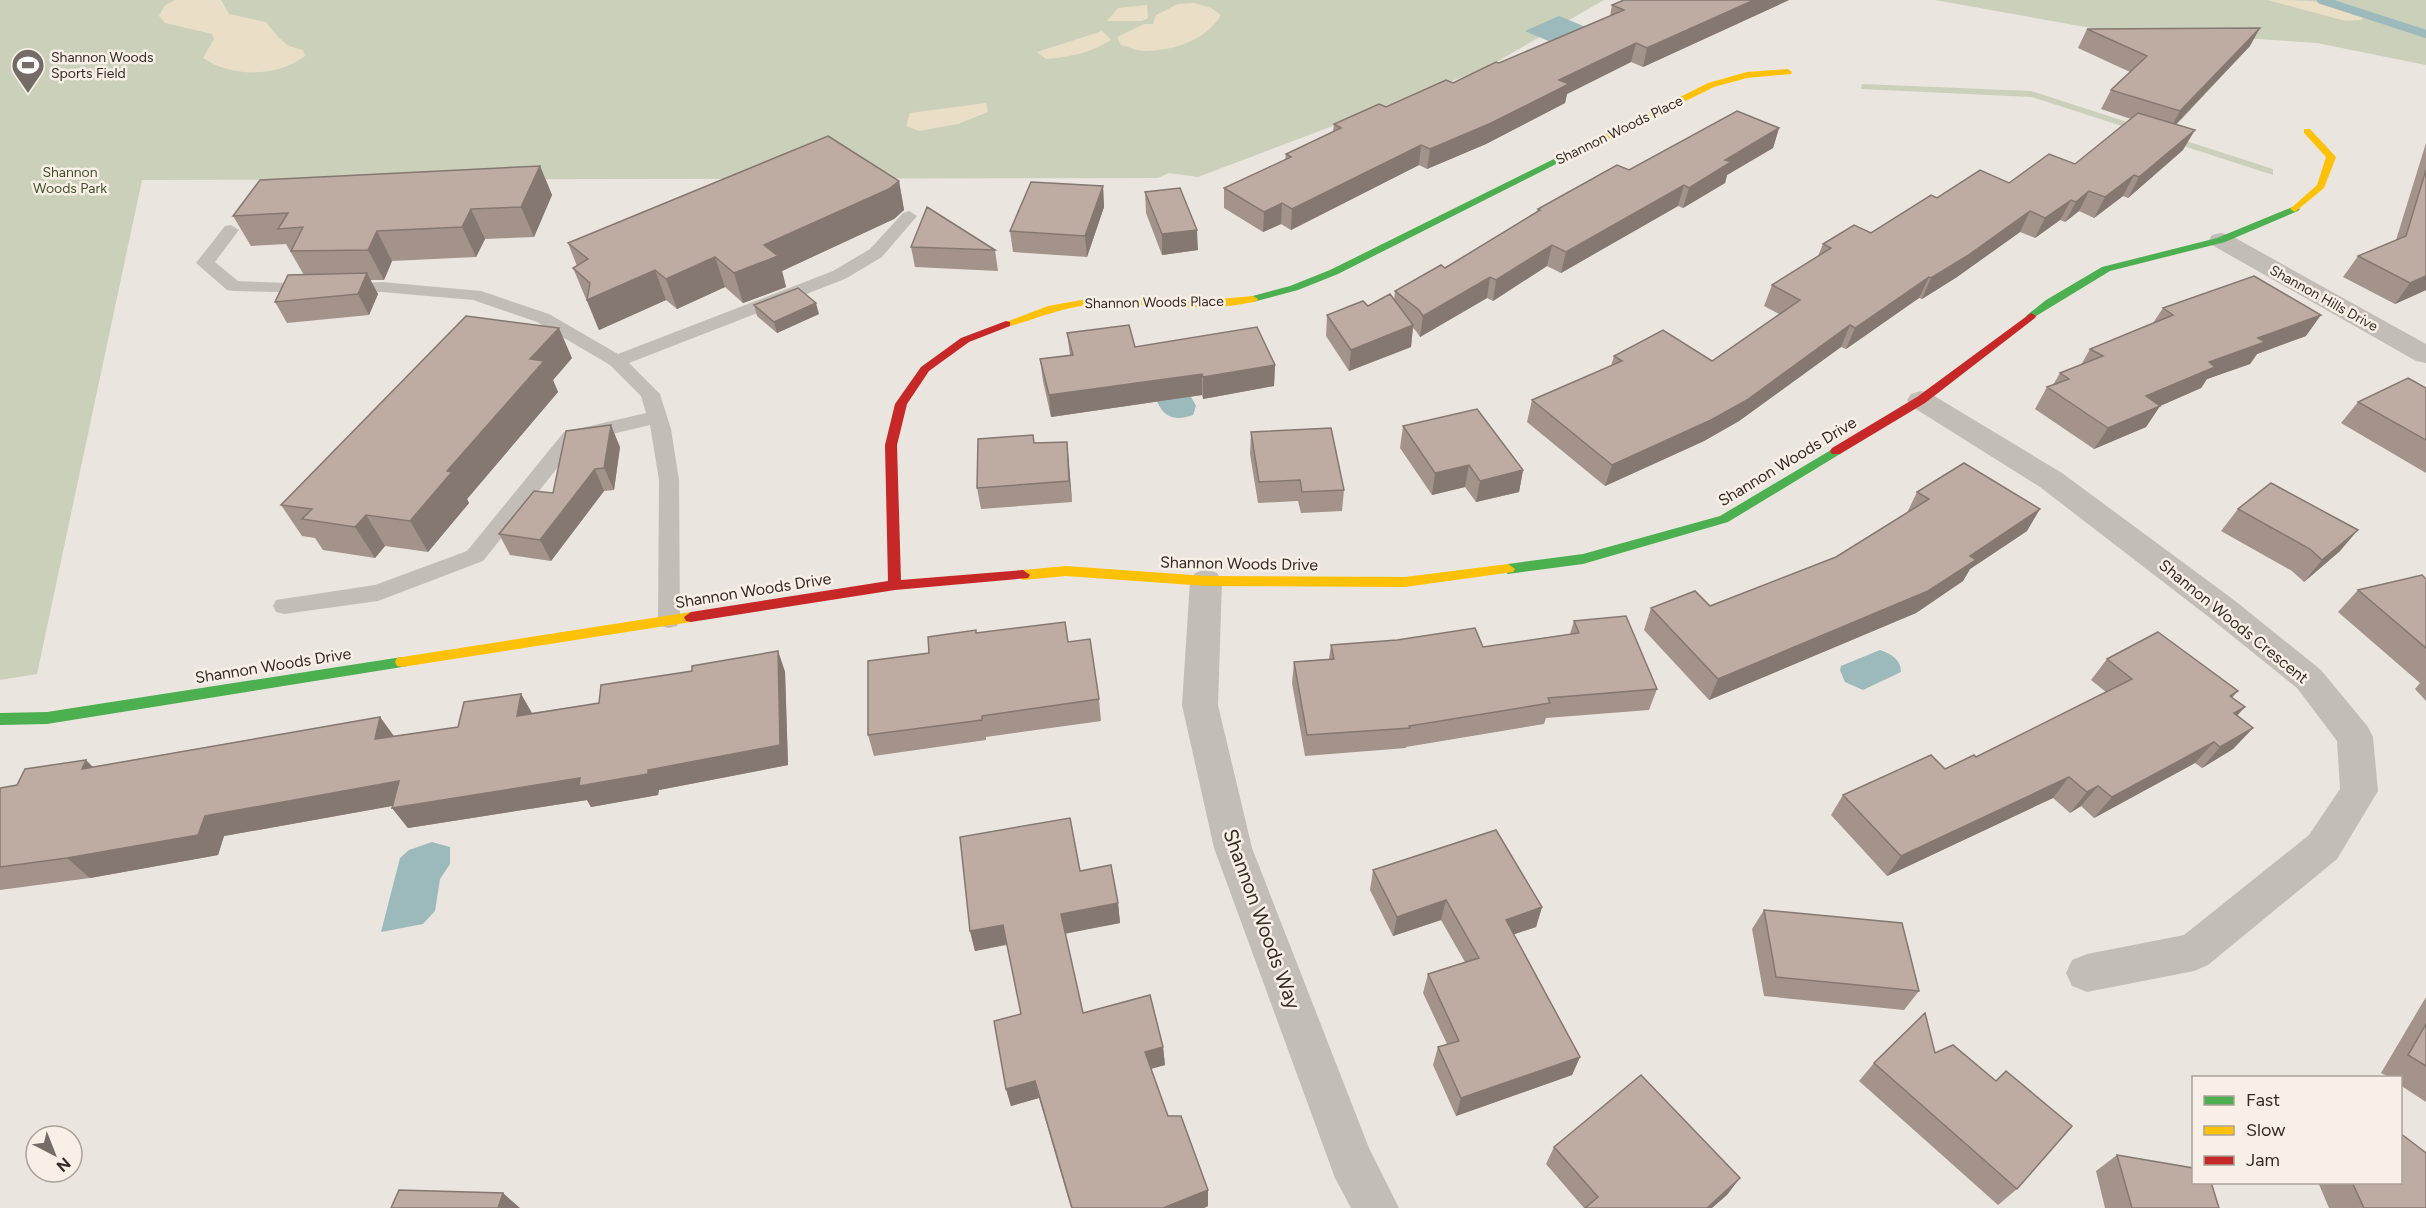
<svg xmlns="http://www.w3.org/2000/svg" width="2426" height="1208" font-family="Figtree,sans-serif">
  <style>
    .green { fill: #cbd0ba }
    .sand { fill: #eadec6 }
    .water { fill: #9cbabb }
    .lines { fill: none; stroke-linecap: round; stroke-linejoin: round }
    .stream { stroke: #9cbabb; stroke-width: 8 }
    .lane { fill: #c3bdb8; fill-rule: evenodd }
    .street { fill: #c3bdb8; fill-rule: evenodd }
    .fast { fill: #4caf50; fill-rule: evenodd }
    .slow { fill: #ffc107; fill-rule: evenodd }
    .jam { fill: #c62828; fill-rule: evenodd }
    .wall { fill: #a3938a }
    .shaded-wall { fill: #857871 }
    .building { fill: #beaba1; stroke: #857871; stroke-width: 1.5 }
    .labels { text-anchor: middle; stroke-width: 5; stroke-linejoin: round; paint-order: stroke }
    .far-poi-label { font-size: 14px; fill: #342b27; stroke: #f8f0e6; text-anchor: start }
    .far-street-label { font-size: 14px; fill: #342b27; stroke: #f8f0e6 }
    .far-park-label { font-size: 14px; fill: #42512c; stroke: #f8f0e6 }
    .street-label { font-size: 16px; fill: #342b27; stroke: #f8f0e6 }
    .near-street-label { font-size: 20px; fill: #342b27; stroke: #f8f0e6 }
  </style>
  <rect width="100%" height="100%" fill="#ebe5df"/>
  <path class="green" d="M0 0H1604L1486 68 1198 177 1169 173 1158 178 142 180 37 674 0 680Z
    M1935 0H2426V65L2317 43 2091 28Z
    M1862 84 2031 91 2273 169V175L2032 97 1861 89Z"/>
  <path class="sand" d="M175 0H221L229 14 266 22 279 38 289 46 303 50 305 56C276 78 231 77 203 58L214 39 212 34 165 23 159 16 164 6Z
    M2267 0C2292 0 2352 0 2366 15L2361 20 2346 21Z
    M1194 3 1211 8 1221 15C1207 40 1172 51 1145 51 1137 51 1128 47 1121 45L1117 37 1144 24H1153L1156 15 1178 4Z
    M1147 5 1148 18 1142 21H1107L1118 8Z
    M1102 31 1111 40C1091 53 1069 57 1046 59L1037 52Z
    M986 103 988 112 958 124 919 131 906 126 910 113Z"/>
  <path class="water" d="M1559 16 1586 27 1553 43 1525 31Z
    M1154 392 1190 395 1196 406 1193 415C1170 423 1160 414 1154 392Z
    M1880 650C1891 654 1901 659 1901 672L1863 690 1845 682 1840 670 1841 666Z
    M432 842 450 847V864L440 879 435 911 423 924 381 932 400 858 409 850Z"/>
  <g class="lines">
    <path class="stream" d="M2321 0 2426 34"/>
    <path class="lane" d="M909 211 917 216 882 257 845 279 629 363 660 394 671 429 679 480 680 620 677 626 669 628 661 626 658 620 659 480 650 425 578 442 483 561 378 601 284 614 276 612 273 606 276 600 375 585 467 551 564 432 646 413 641 396 610 365 537 322 473 300 382 292H340L337 288 340 284 382 282 481 291 549 314 618 354 833 271 870 249 903 213Z
      M231 225 239 230 215 262 238 281 313 284 319 285 322 289 319 293 233 291 227 290 196 263 225 226Z"/>
    <path class="street" d="M2221 233 2230 235 2426 344V363L2416 361 2212 245 2209 240 2212 235Z
      M1921 391 1931 394 2062 473 2234 600 2321 670 2368 727 2373 737 2378 791 2337 859 2208 965 2194 971 2087 992 2072 986 2066 973 2072 960 2087 954 2184 935 2309 835 2340 789 2337 741 2297 688 2210 618 2040 487 1911 406 1907 400 1911 394Z
      M1206 569 1217 573 1222 581 1218 705 1252 848 1369 1148 1399 1208H1351L1335 1178 1214 848 1182 705 1190 581 1195 573Z"/>
    <path class="fast" d="M1556 158 1564 160 1338 274 1298 290 1253 302 1248 299 1249 297 1290 286 1330 270Z
      M2295 206 2300 209 2298 211 2225 242 2110 271 2031 319 2026 316 2046 300 2102 267 2217 238Z
      M1836 447 1842 451 1840 454 1728 522 1583 564 1508 574 1501 569 1508 564 1583 554 1720 516Z
      M402 657 407 658 409 662 407 666 402 667 47 724 0 725V713L47 712Z"/>
    <path class="slow" d="M1788 69 1792 72 1791 74 1747 78 1714 87 1562 162 1554 160 1708 83 1747 72Z
      M2304 129H2310L2336 157 2324 188 2295 212 2290 209 2317 185 2326 157 2304 133Z
      M1253 296 1258 299 1257 301C1205 314 1153 303 1100 304 1066 305 1038 319 1006 327L1001 324 1048 306 1087 299 1196 301Z
      M1508 564 1515 569 1513 572 1405 587 1206 586 1066 576 1023 580 1016 575 1023 570 1066 566 1206 576 1405 577Z
      M691 612 698 617 691 622 402 667 397 666 395 662 397 658 402 657Z"/>
    <path class="jam" d="M2031 313 2036 316 2035 318 1925 403 1840 454H1832L1830 451 1832 448 1917 397Z
      M1006 321 1010 322V326L969 342 929 371 907 404 897 445 901 580 1023 570 1030 575 1028 578 895 590 691 622 686 621 684 617 691 612 888 581 885 445 895 404 921 367 961 338Z"/>
  </g>
  <path class="wall" d="M1624 0H1789L1643 67 1631 62 1567 94 1565 103 1486 144 1427 169 1419 165 1291 230 1281 224 1263 232 1224 208V188L1285 160 1286 154 1333 132 1334 124 1386 107 1453 83 1610 16 1612 5Z
    M2087 29 2250 46 2176 125 2183 150 2128 198 2123 196 2094 218 2079 211 2065 222 2060 220 2035 238 2020 232 1957 277 1922 299 1919 298 1846 349 1841 347 1739 421 1704 441 1605 486 1527 422 1532 400 1611 366 1614 356 1712 361 1779 314 1764 306 1772 285 1818 256 1823 244 1871 233 1937 198 2009 183 2075 164 2131 119 2101 109 2111 90 2130 72 2078 48Z
    M1779 128 1773 148 1727 175 1725 183 1683 208 1678 206 1561 273 1547 266 1493 301 1487 298 1420 337 1416 331 1413 328 1411 347 1349 371 1326 336 1327 315 1394 300 1395 291 1445 268 1537 212 1538 209 1629 170Z
    M2426 143V290L2395 304 2343 277 2358 256 2396 240Z
    M540 166 552 195 534 237 485 239 476 257 392 261 384 280H370L378 294 369 315 287 323 275 302 304 275 286 244 251 246 233 216Z
    M899 181 904 210 894 219 782 271 786 287 743 303 725 287 677 309 666 300 599 330 573 268 577 266 568 243Z
    M1103 186 1104 207 1087 257 1013 252 1010 231Z
    M1145 192 1198 250 1162 255 1146 213Z
    M911 247 995 250 998 271 915 267Z
    M754 305 819 314 777 333 757 316Z
    M2163 308 2306 336 2257 354 2250 364 2207 379 2201 388 2160 406 2146 427 2094 449 2035 409 2047 387 2053 385 2060 373 2081 365 2090 349 2153 323Z
    M1067 333 1135 347 1275 365 1274 386 1203 399 1202 395 1051 417 1043 381 1040 359 1070 355Z
    M572 358 553 380 558 392 467 499 469 503 428 552 385 546 375 558 323 550 315 538 302 536 281 505Z
    M2426 388V473L2341 423 2358 402Z
    M1403 426 1523 470 1519 492 1476 502 1465 487 1432 495 1400 448Z
    M1251 432 1344 490 1342 511 1301 513 1298 501 1258 503 1250 454Z
    M1067 442 1072 502 981 509 977 488Z
    M620 447 614 490 604 491 551 561 510 555 499 534 553 493Z
    M1917 492 2027 531 1970 569 1963 581 1916 613 1709 700 1644 630 1651 608 1710 606 1836 557 1907 513Z
    M2238 509 2340 551 2304 582 2292 571 2221 531Z
    M2426 579V701L2415 689 2420 683 2338 612 2358 590Z
    M1574 621 1657 689 1649 710 1546 718 1544 724 1406 747V748L1305 756 1292 683 1294 662 1329 659 1331 645 1483 647 1570 634Z
    M977 633 1068 642 1099 699 1101 721 986 737V740L874 756 868 735 929 653Z
    M778 651 785 672 788 765 659 790 658 795 591 807 587 800 408 828 392 808V806L224 836 218 855 90 878 0 890V788L17 785 92 767 380 717 394 736 458 727 521 694 532 713 599 703 692 671Z
    M2107 659 2238 691 2232 698 2237 716 2253 728 2233 749 2202 768 2195 763 2094 818 2081 806 2070 813 2053 798 1887 876 1831 815 1843 795 1945 769 1976 757 2106 692 2091 680Z
    M1373 870 1542 907 1536 927 1514 934 1580 1057 1572 1075 1456 1116 1433 1065 1438 1047 1447 1044 1423 993 1428 974 1465 962 1441 920 1393 936 1370 890Z
    M1118 903 1120 923 1065 933 1083 1013 1163 1047 1165 1065 1151 1069 1168 1116 1208 1206 1204 1208H1071L1039 1098 1011 1106 1006 1089 1021 1014 1007 945 975 951 970 931Z
    M1764 910 1919 991 1904 1010 1764 996 1752 929Z
    M2426 997V1102L2400 1085V1077H2389L2381 1073Z
    M1935 1053 1996 1081 2006 1071 2017 1189 1998 1205 1859 1081 1874 1063Z
    M1554 1147 1727 1195 1584 1208 1546 1164Z
    M2117 1155 2219 1208H2105L2096 1171Z
    M2318 1182H2400L2426 1208H2329Z"/>
  <path class="shaded-wall" d="M1754 0H1789L1643 67 1647 48Z
    M2260 28 2250 46 2169 131 2180 111Z
    M1636 43 1631 62 1567 94 1565 103 1486 144 1427 169 1430 149 1559 80Z
    M1779 128 1773 148 1727 175 1725 183 1683 208 1689 188 1725 160Z
    M2195 130 2183 150 2128 198 2139 177Z
    M1421 145 1419 165 1291 230 1292 209Z
    M540 166 552 195 534 237 521 207Z
    M2134 175 2123 196 2094 218 2105 197Z
    M899 181 904 210 894 219 782 271 786 287 743 303 734 273 764 245Z
    M1684 185 1678 206 1561 273 1566 252Z
    M1103 186 1104 207 1087 257 1085 236Z
    M2089 191 2079 211 2065 222 2076 202Z
    M2071 200 2060 220 2035 238 2045 218Z
    M1282 203 1281 224 1263 232 1264 212Z
    M471 209 485 239 476 257 462 227Z
    M2030 211 2020 232 1957 277 1922 299 1931 278Z
    M1197 230 1198 250 1162 255V234Z
    M377 231 392 261 384 280 368 250Z
    M1552 245 1547 266 1493 301 1496 280Z
    M715 257 725 287 677 309 666 279Z
    M655 270 666 300 599 330 587 300Z
    M367 273 378 294 369 315 358 294Z
    M2426 276V290L2395 304 2410 283Z
    M1490 277 1487 298 1420 337 1423 316Z
    M1929 277 1919 298 1846 349 1855 328Z
    M816 303 819 314 777 333 774 322Z
    M2321 315 2306 336 2257 354 2250 364 2207 379 2201 388 2160 406 2146 427 2094 449 2108 428 2146 396 2209 362 2258 338Z
    M1413 325 1411 347 1349 371 1351 350Z
    M1850 325 1841 347 1739 421 1704 441 1605 486 1612 465Z
    M559 328 572 358 553 380 558 392 467 499 469 503 428 552 410 521 530 359Z
    M1275 365 1274 386 1203 399V377Z
    M1202 374V395L1051 417 1049 395Z
    M611 425 620 447 614 490 604 468Z
    M1067 442 1069 463 1072 502 1069 481Z
    M1469 465 1465 487 1432 495 1435 473Z
    M595 469 604 491 551 561 540 540Z
    M1523 470 1519 492 1476 502 1480 481Z
    M2040 509 2027 531 1970 569 1963 581 1916 613 1709 700 1718 679 1970 556Z
    M366 515 385 546 375 558 355 527Z
    M2358 530 2340 551 2304 582 2322 560Z
    M778 651 785 672 788 765 659 790 658 795 591 807 587 800 408 828 392 808 580 778 648 770Z
    M521 694 533 715 517 716Z
    M2245 707 2226 728 2234 713Z
    M380 717 395 738 375 739Z
    M2253 728 2233 749 2202 768 2220 747Z
    M2214 742 2195 763 2094 818 2112 797Z
    M86 760 107 781 82 769Z
    M2069 777 2053 798 1887 876 1901 856Z
    M399 781 414 802 224 836 218 855 90 878 67 858 205 816Z
    M2098 786 2081 806 2070 813 2087 792Z
    M1446 900 1441 920 1393 936 1397 917Z
    M1118 903 1120 923 1064 934 1061 914Z
    M1542 907 1536 927 1500 939 1506 920Z
    M1003 925 1008 944 975 951 970 931Z
    M1163 1047 1165 1065 1146 1070 1145 1052Z
    M1580 1057 1572 1075 1456 1116 1461 1098Z
    M1035 1081 1039 1098 1011 1106 1006 1089Z
    M1740 1178 1727 1195 1712 1208H1707Z
    M1208 1190V1206L1204 1208H1163Z
    M503 1193 520 1208H498Z"/>
  <path class="building" d="M1624 0H1754L1647 48 1636 43 1559 80 1569 84 1489 124 1430 149 1421 145 1292 209 1282 203 1264 212 1224 188 1291 157 1286 154 1341 128 1334 124 1379 104 1386 107 1446 80 1453 83 1496 62 1499 63 1624 10 1612 5Z
    M2260 28 2180 111 2111 90 2147 56 2087 29Z
    M1737 111 1779 128 1725 160 1731 162 1689 188 1684 185 1566 252 1552 245 1496 280 1490 277 1423 316 1419 310 1395 291 1441 265 1445 268 1540 210 1538 209 1617 165 1629 170Z
    M2138 113 2195 130 2139 177 2134 175 2105 197 2089 191 2076 202 2071 200 2045 218 2030 211 1967 256 1931 278 1929 277 1855 328 1850 325 1747 400 1711 420 1612 465 1532 400 1622 361 1614 356 1663 330 1712 361 1800 300 1772 285 1831 248 1823 244 1854 225 1871 233 1931 195 1937 198 1980 170 2009 183 2049 154 2075 164Z
    M828 136 899 181 889 189 764 245 778 256 734 273 715 257 666 279 655 270 587 300 590 283 573 268 588 259 568 243Z
    M540 166 521 207 471 209 462 227 377 231 368 250 291 251 303 227 278 229 288 213 233 216 260 180Z
    M2426 170V276L2410 283 2358 256 2406 236Z
    M1031 182 1103 186 1085 236 1010 231Z
    M1180 188 1197 230 1162 234 1145 192Z
    M927 207 995 250 911 247Z
    M367 273 358 294 275 302 288 275Z
    M2254 276 2321 315 2258 338 2265 342 2209 362 2215 367 2146 396 2160 406 2108 428 2047 387 2069 379 2060 373 2103 356 2090 349 2173 315 2163 308Z
    M798 288 816 303 774 322 754 305Z
    M1390 294 1413 325 1351 350 1327 315 1363 301 1368 306Z
    M466 316 559 328 530 359 544 361 447 471 452 472 410 521 366 515 355 527 302 519 312 509 281 505Z
    M1129 325 1135 347 1257 327 1275 365 1203 377 1202 374 1049 395 1040 359 1073 355 1067 333Z
    M2408 378 2426 388V440L2358 402Z
    M1477 409 1523 470 1480 481 1469 465 1435 473 1403 426Z
    M611 425 604 468 595 469 540 540 499 534 534 491 553 493 566 431Z
    M1331 428 1344 490 1302 492 1300 480 1259 482 1251 432Z
    M1033 435 1034 443 1067 442 1069 481 977 488 978 439Z
    M1964 463 2040 509 1970 556 1976 560 1928 591 1718 679 1651 608 1695 591 1710 606 1836 557 1929 499 1917 492Z
    M2271 483 2358 530 2322 560 2310 549 2238 509Z
    M2422 575 2426 579V648L2358 590Z
    M1626 616 1657 689 1548 698 1550 703 1409 726 1410 728 1307 735 1294 662 1334 659 1331 645 1397 640 1475 628 1483 647 1579 633 1574 621Z
    M1065 622 1068 642 1090 639 1099 699 982 716V720L868 735V661L929 653 928 637 976 630V633Z
    M2158 632 2238 691 2230 696 2245 707 2234 713 2253 728 2220 747 2214 742 2112 797 2098 786 2087 792 2069 777 1901 856 1843 795 1931 755 1945 769 1974 755 1976 757 2132 679 2107 659Z
    M778 651 780 745 648 770V774L579 786 580 778 392 808 399 781 205 816 198 835 67 858 0 867V788L17 785 25 769 86 760 82 769 380 717 375 739 458 727 464 702 521 694 517 716 599 703 601 685 692 671V666Z
    M1070 818 1080 871 1111 865 1118 903 1061 914 1083 1013 1150 995 1163 1047 1145 1052 1168 1116H1181L1208 1190 1163 1208H1072L1035 1081 1006 1089 994 1021 1021 1014 1003 925 970 931 960 837Z
    M1496 830 1542 907 1506 920 1580 1057 1461 1098 1438 1047 1459 1041 1428 974 1479 958 1446 900 1397 917 1373 870Z
    M1764 910 1902 923 1919 991 1776 977Z
    M1925 1013 1935 1053 1953 1045 1996 1081 2006 1071 2072 1126 2017 1189 1874 1063Z
    M2426 1024V1066L2408 1055Z
    M1641 1075 1740 1178 1707 1208H1585L1598 1197 1554 1147Z
    M2400 1133 2426 1153V1208H2364L2352 1182H2400Z
    M2117 1155 2193 1168V1182H2211L2219 1208H2132Z
    M399 1190 503 1193 498 1208H391Z"/>
  <defs>
    <symbol id="stadium-pin" viewBox="-11 -11 22 30"><path d="M0 17L-7.5 6A9.5 9.5 0 1 1 7.5 6Z" fill="#746c67" stroke="#f8f0e6"/><path d="M0-5a6.5 5 0 1 0 0 10a6.5 5 0 1 0 0-10ZM-3.5-1.8h7v3.6h-7Z" fill="#fff"/></symbol>
  </defs>
  <g fill-rule="evenodd">
    <use href="#stadium-pin" x="9" y="46" width="38" height="52"/>
  </g>
  <g class="labels">
    <g class="far-poi-label">
      <text x="51" y="62">Shannon Woods<tspan x="51" dy="16">Sports Field</tspan></text>
    </g>
    <g class="far-street-label">
      <text transform="translate(1619 130) rotate(-26)" y="5">Shannon Woods Place</text>
      <text transform="translate(2324 298) rotate(29)" y="5">Shannon Hills Drive</text>
      <text transform="translate(1154 302) rotate(-1)" y="5">Shannon Woods Place</text>
    </g>
    <g class="far-park-label">
      <text x="70" y="177">Shannon<tspan x="70" dy="16">Woods Park</tspan></text>
    </g>
    <g class="street-label">
      <text transform="translate(1787 461) rotate(-31)" y="6">Shannon Woods Drive</text>
      <text transform="translate(1239 563) rotate(1)" y="6">Shannon Woods Drive</text>
      <text transform="translate(753 590) rotate(-9)" y="6">Shannon Woods Drive</text>
      <text transform="translate(2234 621) rotate(39)" y="6">Shannon Woods Crescent</text>
      <text transform="translate(273 665) rotate(-9)" y="6">Shannon Woods Drive</text>
    </g>
    <g class="near-street-label">
      <text transform="translate(1262 919) rotate(70)" y="7">Shannon Woods Way</text>
    </g>
  </g>
  <rect x="2192" y="1076" width="210" height="108" fill="#f8f0e6" stroke="#aaa19a" stroke-width="1.5"/>
  <rect x="2204" y="1096" width="30" height="9" fill="#4caf50" stroke="#aaa19a" stroke-width="1.5"/>
  <text x="2246" y="1106" font-size="18" fill="#342b27">Fast</text>
  <rect x="2204" y="1126" width="30" height="9" fill="#ffc107" stroke="#aaa19a" stroke-width="1.5"/>
  <text x="2246" y="1136" font-size="18" fill="#342b27">Slow</text>
  <rect x="2204" y="1156" width="30" height="9" fill="#c62828" stroke="#aaa19a" stroke-width="1.5"/>
  <text x="2246" y="1166" font-size="18" fill="#342b27">Jam</text>
  <g transform="translate(54 1154) rotate(138)"><circle r="28" fill="#f8f0e6" stroke="#aaa19a" stroke-width="1.5"/>
  <path d="M0-4.5L10 22L0 15L-10 22Z" fill="#746c67"/>
  <text y="-9" font-size="16" font-weight="bold" text-anchor="middle" fill="#342b27">N</text>
  </g>
</svg>
